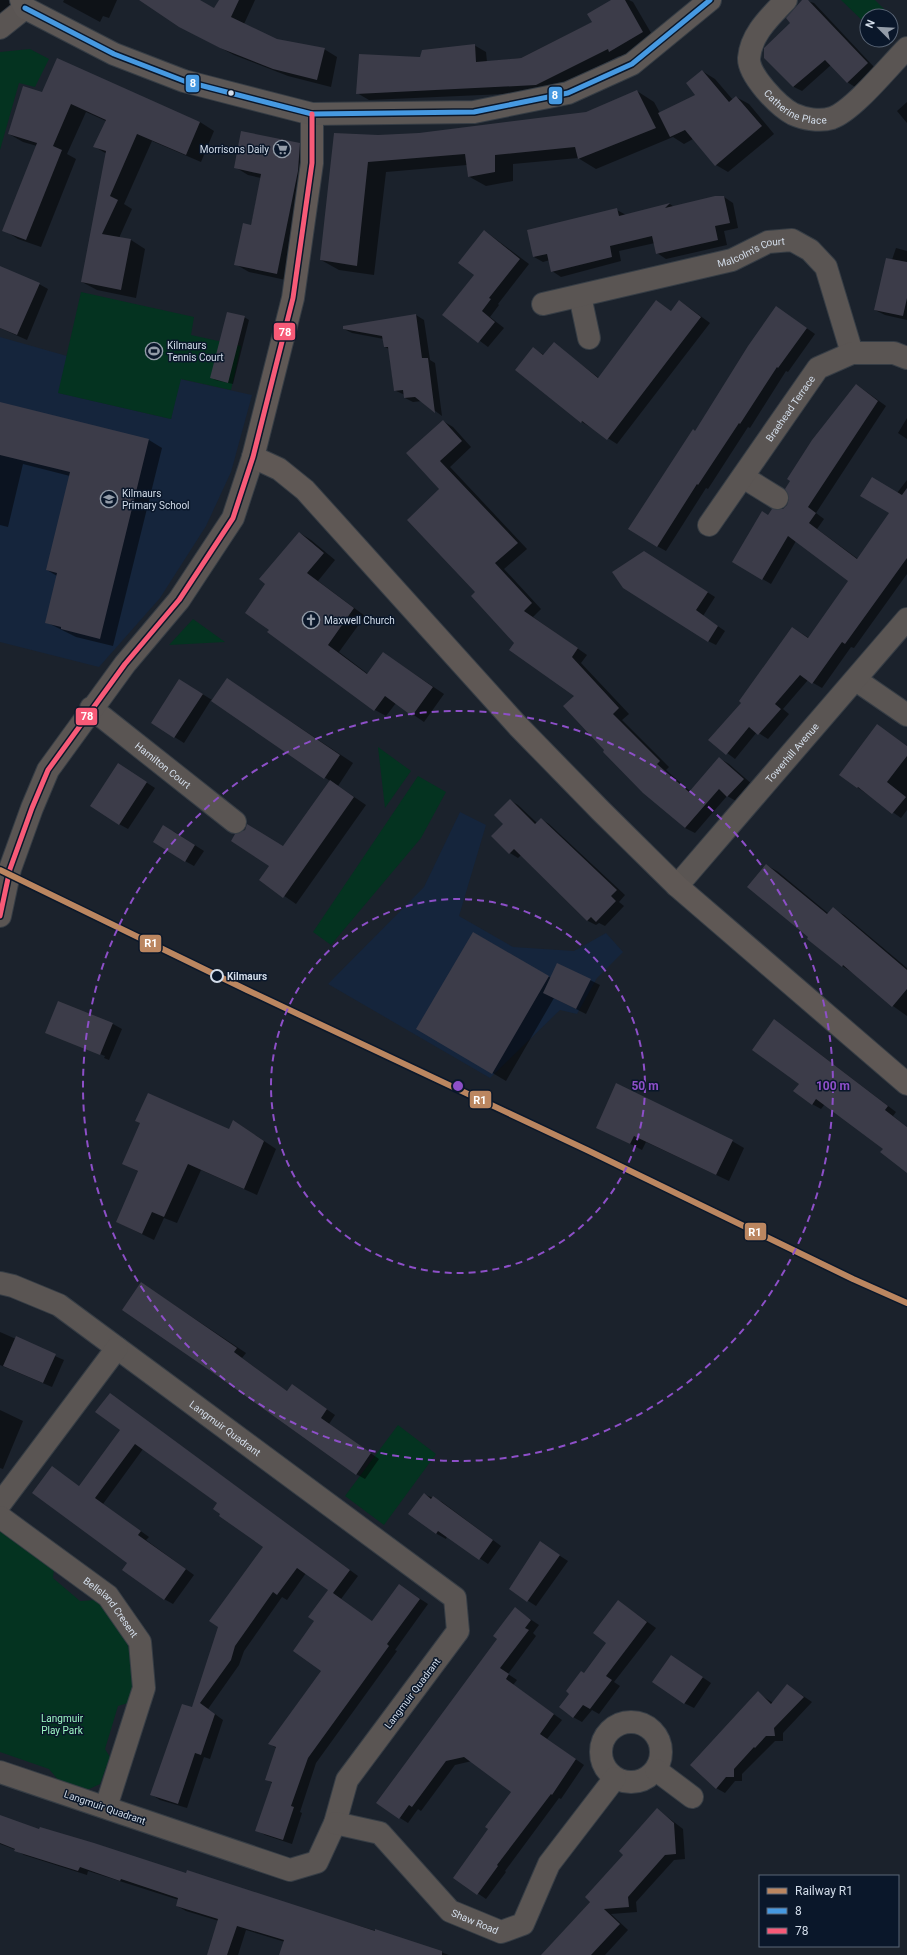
<svg xmlns="http://www.w3.org/2000/svg" width="907" height="1955" font-family="Roboto,sans-serif">
  <style>
    .built { fill: #15253c }
    .green { fill: #043320 }
    .shadow { fill: #0007 }
    .building { fill: #3c3c49 }
    .lines { fill: none; stroke-linecap: round; stroke-linejoin: round }
    .minor-casing { stroke: #363d45; stroke-width: 24 }
    .tertiary-casing { stroke: #363d45; stroke-width: 24 }
    .secondary-casing { stroke: #363d45; stroke-width: 24 }
    .primary-casing { stroke: #363d45; stroke-width: 24 }
    .minor { stroke: #5a5553; stroke-width: 22 }
    .tertiary { stroke: #5a5553; stroke-width: 22 }
    .secondary { stroke: #5f5855; stroke-width: 22 }
    .primary { stroke: #5c5755; stroke-width: 22 }
    .bus-1-casing { stroke: #0a172a; stroke-width: 8 }
    .bus-2-casing { stroke: #0a172a; stroke-width: 8 }
    .bus-1 { stroke: #4699e1; stroke-width: 5 }
    .bus-2 { stroke: #f75a77; stroke-width: 5 }
    .rail-1-casing { stroke: #0a172a; stroke-width: 9 }
    .rail-1 { stroke: #bb8660; stroke-width: 6 }
    .ring { fill: none; stroke: #8d4fc8; stroke-width: 2; stroke-dasharray: 7 5 }
    .bus-dot { fill: #d3ddea; stroke: #0a172a; stroke-width: 1.5 }
    .stop-dot { fill: #0a172a; stroke: #d3ddea; stroke-width: 2 }
    .labels { text-anchor: middle; stroke-width: 3; stroke-linejoin: round; paint-order: stroke }
    .street-label { font-size: 10px; fill: #d3ddea; stroke: #0a172a }
    .poi-label { font-size: 10px; fill: #d3ddea; stroke: #0a172a; text-anchor: start }
    .stop-label { font-size: 10px; font-weight: bold; fill: #d3ddea; stroke: #0a172a; text-anchor: start }
    .park-label { font-size: 10px; fill: #9ef8c4; stroke: #0a172a }
    .centre { fill: #8d4fc8; stroke: #0a172a; stroke-width: 2 }
    .ring-label { font-size: 12px; text-anchor: middle; font-weight: bold; fill: #8d4fc8; stroke: #0a172a; stroke-width: 3; stroke-linejoin: round; paint-order: stroke }
    .line-badge { stroke: #0a172a; stroke-width: 1.5 }
    .badge-label { font-size: 11px; text-anchor: middle; font-weight: bold; fill: #fff }
  </style>
  <rect width="100%" height="100%" fill="#1b222c"/>
  <path class="built" d="M0 337 67 356 59 393 171 419 180 379 252 395 231 472 206 526 160 598 99 667 0 642Z
    M460 812 486 825 459 916 513 947 574 951 606 933 623 952 597 978 577 1014 560 1010 490 1078 328 984 424 887Z"/>
  <path class="green" d="M841 0H875L892 17 891 19V16H867V25Z
    M30 49 49 59 35 87 19 83 0 150V52Z
    M81 292 194 317 191 335 241 346 231 390 181 379 171 419 58 393Z
    M193 619 225 642 169 645Z
    M378 747 411 771 385 808Z
    M418 776 446 792 421 838 331 945 313 932Z
    M398 1425 436 1454 384 1525 345 1496Z
    M0 1525 54 1568 53 1578 80 1601 96 1600 119 1622 128 1646 135 1675 128 1703 118 1706 105 1749 110 1757 100 1784 87 1790 59 1781 49 1769 0 1752Z"/>
  <path class="shadow" d="M0 0H8L18 9 0 23Z
    M64 0H117L109 18 103 16 100 22 63 2Z
    M141 0H198L215 9 220 0H255L244 24 277 40 324 49 337 57 331 87 288 76 234 55 194 34Z
    M613 0H629L633 2 654 38 622 58 619 56 549 92 369 100 357 93 421 58 474 45 486 52 487 62 521 58 593 22Z
    M804 0 814 3 875 68 855 87 847 82 831 65 802 91 794 87 765 57 791 23Z
    M702 71 715 79 733 100 736 97 749 104 774 134 728 172 716 165 693 139 684 144 673 137 596 169 578 158 513 164V181L486 186 468 176 467 165 386 172 374 275 339 270 321 260 378 136 419 134 586 113 637 91 654 102 660 113 697 95Z
    M43 93 200 122 214 131 201 162 152 141 124 204 132 209 119 238 131 240 145 249 136 298 97 290 82 282 107 154 95 147 106 121 86 112 67 154 76 159 41 247 18 239 4 230 37 146 23 142 9 134Z
    M907 102V123L897 111Z
    M299 144 313 152 290 281 249 272 235 264 251 226 261 178 248 175 235 167Z
    M724 197 733 203 738 228 724 231 727 245 666 259 657 253 655 243 619 251 621 261 561 277 552 271 550 260 543 262 534 257 617 210 626 215 670 204 674 207Z
    M485 231 529 264 498 304 499 305 490 317 504 328 488 347 444 314 475 275Z
    M896 248 907 251V320L885 315 875 310Z
    M0 276 39 284 48 289 27 340 0 328Z
    M657 301 672 312 680 301 710 323 617 444 582 422 516 370 533 348 544 355 554 344 599 378Z
    M785 313 815 334 788 372 786 371 750 428 748 427 708 489 706 488 666 551 657 546 696 432Z
    M416 315 424 320 430 360 435 363 442 416 422 401 413 402 405 398V395L394 390 389 349 385 347 384 339 352 333 344 329Z
    M244 317 249 320 233 384 215 380 211 377Z
    M857 385 886 406 816 513 824 519 817 529 858 559 890 513 897 493 907 480V574L854 648 851 647 822 688 808 680 783 709 789 714 768 739 757 732 735 759 710 740 742 703 793 628 809 638 849 581 796 541 771 584 733 562 768 516 783 510 788 505Z
    M0 403 149 440 162 448 113 646 76 637 46 622 57 576 47 570 70 476 23 464 8 527 0 525Z
    M907 418V439L898 433Z
    M443 421 453 427 471 447 450 467 527 549 504 569 541 609 533 617 587 655 581 663 629 714 622 720 669 767 666 770 691 792 719 758 729 764 753 785 738 802 727 796 695 833 685 828 605 750 576 696 516 643 477 592 440 489 408 453Z
    M300 533 311 540 335 560 318 581 365 616 339 652 368 674 383 653 444 694 424 722 396 703 386 716 375 710 269 632Z
    M652 557 715 597 703 616 725 631 716 645 708 641Z
    M227 679 353 763 338 786 366 805 296 904 261 880 330 781 211 700 184 743 152 723 188 685 212 700Z
    M886 731 907 746V810L901 818 857 787Z
    M127 770 155 788 128 829 119 824Z
    M510 800 518 805 537 823 541 819 549 824 625 895 619 902 624 906 605 926 599 923 596 925 588 921 521 855 518 858 510 853 504 824Z
    M173 831 204 851 194 866 185 861Z
    M766 865 777 871 829 914 833 909 844 915 907 968V1016L893 1006 853 973 842 966 809 937Z
    M474 933 551 978 558 964 600 985 586 1014 554 998 506 1081 417 1028Z
    M113 1024 122 1029 109 1060 104 1058 105 1056 47 1033Z
    M783 1026 896 1112 893 1116 907 1127V1171L884 1149 825 1104 821 1109 812 1104 800 1084Z
    M234 1121 276 1149 257 1195 201 1170 177 1223 164 1218 154 1240 117 1222 139 1172 123 1163 141 1123 230 1130Z
    M597 1127 732 1141 744 1148 729 1181 646 1142 642 1150Z
    M150 1289 246 1353 242 1358 288 1392 293 1386 335 1415 329 1424 379 1459 365 1479 356 1474Z
    M0 1332 64 1360 52 1387 0 1365Z
    M110 1394 358 1576 341 1599 373 1622 399 1585 428 1604 395 1650 397 1651 316 1763 300 1812 302 1813 292 1844 265 1835 257 1830 272 1783 266 1779 276 1748 270 1744 322 1671 315 1621 329 1590 306 1573 287 1600 282 1597 244 1651 239 1665 208 1709 223 1720 210 1759 204 1757 187 1808 160 1800 152 1795 193 1708 264 1547 218 1503 143 1449 103 1504 149 1537 146 1540 194 1575 173 1604 164 1599 129 1562 61 1473 80 1487 121 1430Z
    M0 1410 23 1421 3 1469 0 1468Z
    M424 1494 442 1502 501 1546 488 1564 447 1536 446 1539 437 1534 410 1514Z
    M540 1543 568 1561 536 1606 510 1589Z
    M618 1601 656 1628 614 1682 620 1686 599 1714 592 1710 582 1722 573 1717 584 1674 608 1643Z
    M515 1609 539 1625 533 1633 536 1636 508 1674 517 1680 513 1685 562 1720 547 1739 584 1765 561 1799 559 1798 505 1871 506 1872 486 1899 455 1878 490 1829 512 1791 472 1761 455 1765 421 1811 418 1809 408 1823 400 1818Z
    M671 1656 711 1683 694 1708 684 1703Z
    M787 1685 812 1702 783 1733V1741H775L742 1774V1781H735L725 1793 716 1788 758 1693 773 1703Z
    M657 1809 683 1829 685 1859 674 1860 636 1902 637 1912 611 1914 628 1930 605 1955H542L591 1901Z
    M0 1817 40 1830 416 1943 449 1955H280L285 1942 246 1930 238 1955H214L219 1921 186 1911 177 1906 179 1900 88 1871 87 1875 24 1855 16 1850 0 1844Z"/>
  <path class="building" d="M139 0H200L214 8 219 0H239L231 17 277 39 325 48 317 80 273 69 220 48 179 27Z
    M611 0H625L643 32 609 52 608 49 536 85 356 94 359 54 420 57 422 50 475 44 476 62 521 58 592 22 587 14Z
    M802 0H808L868 63 847 83 825 60 793 87 764 58V48L790 23 786 18Z
    M57 58 200 122 186 155 137 134 110 196 118 200 102 234 131 239 121 290 81 282 106 151 93 147 106 120 71 104 53 146 62 150 26 240 2 231 37 143 8 134 23 86 42 92Z
    M702 70 729 102 736 96 762 126 715 166 685 130 670 137 658 113 695 95 686 83Z
    M637 90 656 128 578 159 575 147 495 155V172L468 177 465 154 368 162 357 266 320 260 334 133 378 135 419 133 586 112Z
    M241 131 300 143 298 171 277 274 234 265 243 223 251 225 261 174 234 168Z
    M715 196H724L730 223 715 226 718 240 656 254 652 236 610 246 612 257 551 272 547 254 533 257 527 230 617 208 619 216 670 203 665 208Z
    M484 230 520 259 489 298 491 299 482 311 495 322 478 343 442 315 474 275 458 263Z
    M886 258 907 262V298L903 316 874 310Z
    M0 266 40 283 17 335 0 328Z
    M656 300 671 311 679 300 701 317 607 440 582 421 581 423 515 370 533 347 543 355 554 342 598 378Z
    M776 306 807 328 778 368 777 367 740 424 739 423 698 485 697 484 657 547 628 529 693 429 695 431 748 346Z
    M227 312 245 316 228 383 210 378Z
    M416 314 422 358H428L435 413 415 397 404 398 403 390 394 391 388 347H384L382 336 343 329V326Z
    M856 384 878 401 808 507 816 513 809 523 857 559 889 513 860 496 872 477 902 495 907 488V558L845 644 842 642 812 684 800 675 775 704 781 709 758 735 749 727 726 755 708 740 741 703 739 701 792 627 808 638 848 581 788 536 762 580 732 562 762 511 768 515 772 509H783L787 505 789 498 785 489 790 481 787 479 812 440Z
    M0 402 149 439 100 639 61 629V627L45 623 57 573 46 570 70 472 0 455Z
    M443 420 462 441 440 461 518 543 495 563 532 603 524 611 578 648 572 657 619 708 613 714 660 761 657 764 689 792 719 757 744 779 727 797 719 789 685 828 643 793 603 752 604 750 563 706 574 696 509 650 514 643 471 596 475 592 407 520 439 489 406 453Z
    M299 532 324 553 307 573 354 608 328 645 367 674 383 652 433 687 412 716 385 696 374 711 267 632 269 630 245 613 265 584 259 579Z
    M644 551 708 592 696 610 718 626 708 642 623 588 612 572Z
    M227 678 340 755 324 779 211 701Z
    M179 679 203 694 174 738 151 723Z
    M877 724 907 746V756L887 782 906 797 892 814 858 787 857 788 839 775Z
    M118 763 147 782 119 825 90 806Z
    M330 780 354 797 283 898 259 880 269 866 231 841 235 834 245 830 247 824 283 846Z
    M510 799 535 824 541 818 617 890 611 896 616 901 596 922 591 917 587 921 514 849 509 854 491 836 503 824 494 815Z
    M163 825 195 845 185 862 153 842Z
    M766 864 827 914 833 907 907 970V989L892 1007 843 965 842 967 807 939 808 937 747 887Z
    M473 932 549 976 492 1074 416 1029Z
    M557 963 591 979 576 1009 543 993Z
    M58 1001 113 1023 100 1055 45 1033Z
    M774 1019 888 1106 885 1110 907 1127V1173L880 1152 883 1149 816 1099 812 1105 793 1091 799 1084 752 1050Z
    M616 1083 733 1140 716 1175 634 1136 630 1144 596 1128Z
    M148 1093 229 1129 233 1120 264 1141 244 1189 188 1164 164 1217 152 1212 142 1234 116 1222 138 1171 122 1164 140 1123 135 1121Z
    M141 1282 237 1348 234 1352 287 1391 292 1384 327 1409 321 1418 371 1453 356 1475 212 1372 122 1310Z
    M16 1336 56 1354 43 1383 3 1366Z
    M110 1393 350 1570 333 1593 372 1621 399 1584 420 1599 387 1644 389 1646 308 1758 291 1806 294 1807 283 1840 255 1831 272 1782 265 1780 276 1747 268 1744 321 1671 293 1651 314 1621 308 1617 328 1590 297 1568 277 1595 273 1592 235 1646 231 1660 200 1703 215 1714 201 1755 195 1753 178 1804 150 1795 182 1704 192 1707 218 1627 209 1621 263 1547 219 1516 220 1514 213 1509 217 1503 135 1444 95 1498 141 1531 138 1535 186 1569 164 1600 122 1570 127 1563 32 1493 52 1466 79 1486 120 1430 95 1412Z
    M424 1493 431 1499 433 1496 493 1540 479 1560 438 1531 436 1534 408 1514Z
    M540 1541 560 1555 527 1602 509 1589Z
    M618 1600 647 1622 606 1676 612 1680 590 1709 583 1705 573 1718 559 1707 569 1694 566 1691 581 1671 584 1673 606 1643 593 1633Z
    M515 1607 531 1620 525 1628 529 1630 500 1668 509 1674 506 1679 554 1714 540 1734 576 1759 552 1795 551 1794 497 1865 498 1866 477 1895 453 1878 488 1829 485 1827 511 1792 464 1757 446 1761 412 1807 409 1805 399 1819 376 1803 497 1639 493 1636Z
    M671 1655 703 1677 684 1704 652 1682Z
    M787 1684 804 1697 774 1728 775 1736H766L755 1748 754 1747 734 1769V1777H726L716 1789 690 1765 758 1691 771 1704Z
    M657 1808 674 1823 676 1854 665 1855 628 1897 629 1907 604 1909 620 1924 591 1955H541L590 1902 585 1897 623 1855 619 1851Z
    M0 1815 39 1829 40 1827 94 1843 186 1873 187 1870 375 1931V1929L442 1951V1955H279L284 1940 237 1926 227 1955H207L218 1919 176 1906 178 1898 121 1879 120 1881 80 1867 78 1871 14 1851 15 1849 0 1843Z"/>
  <g class="lines">
    <defs>
      <g id="minor">
        <path id="s1" d="M786 0C770 17 751 34 749 58 748 75 778 106 793 114 804 119 820 122 832 118 854 110 889 66 907 48"/>
        <path d="M580 296 589 338"/>
        <path id="s2" d="M543 304 732 260 768 242 792 240 810 250 826 267 852 353"/>
        <path d="M743 477 777 498"/>
        <path id="s3" d="M709 525 818 368 852 353H894L907 358"/>
        <path d="M856 680 907 715"/>
        <path id="s4" d="M91 708 235 822"/>
        <path id="s5" d="M677 886 907 619"/>
        <path d="M0 916 10 869 32 808 48 770 125 664 179 600 233 518 253 457"/>
        <path id="s6" d="M0 1283 13 1286 59 1305 455 1598 458 1631 347 1780 335 1823 317 1862 290 1870 0 1772"/>
        <path d="M0 1504 117 1348"/>
        <path id="s7" d="M0 1517 108 1596 140 1642 144 1688 106 1807"/>
        <circle cx="631" cy="1752" r="30"/>
        <path d="M656 1770 692 1797"/>
        <path id="s8" d="M335 1823 380 1833 450 1911 501 1932 523 1924 549 1864 615 1778"/>
      </g>
      <path id="tertiary" d="M0 28 25 8"/>
      <path id="secondary" d="M312 114V163L293 298 253 457 279 469 305 490 518 726 601 811 677 886 907 1084"/>
      <path id="primary" d="M21 0 25 8 114 54 184 81 312 114 474 112 568 93 632 64 710 0"/>
    </defs>
    <use href="#minor" class="minor-casing"/>
    <use href="#tertiary" class="tertiary-casing"/>
    <use href="#secondary" class="secondary-casing"/>
    <use href="#primary" class="primary-casing"/>
    <use href="#minor" class="minor"/>
    <use href="#tertiary" class="tertiary"/>
    <use href="#secondary" class="secondary"/>
    <use href="#primary" class="primary"/>
    <defs>
      <path id="bus-1" d="M25 8 114 54 184 81 312 114 474 112 568 93 632 64 710 0"/>
      <path id="bus-2" d="M0 916 10 869 32 808 48 770 125 664 179 600 233 518 253 457 293 298 312 163V114"/>
    </defs>
    <use href="#bus-1" class="bus-1-casing"/>
    <use href="#bus-2" class="bus-2-casing"/>
    <use href="#bus-1" class="bus-1"/>
    <use href="#bus-2" class="bus-2"/>
    <defs>
      <path id="rail-1" d="M0 870 247 990 587 1150 853 1279 907 1303"/>
    </defs>
    <use href="#rail-1" class="rail-1-casing"/>
    <use href="#rail-1" class="rail-1"/>
  </g>
  <g class="ring">
    <circle cx="458" cy="1086" r="187"/>
    <circle cx="458" cy="1086" r="375"/>
  </g>
  <defs>
    <symbol id="supermarket-ring" viewBox="-11 -11 22 22"><circle r="9.5" fill="#0a172a" stroke="#939ca8" stroke-width="1.5"/><path d="M-6-5.5h2.5l.6 2H6L4.5 2H-2.5L-4.4-4H-6ZM-1.5 3.2a1.3 1.3 0 1 0 .1 0ZM3 3.2a1.3 1.3 0 1 0 .1 0Z" fill="#939ca8"/></symbol>
    <symbol id="stadium-ring" viewBox="-11 -11 22 22"><circle r="9.5" fill="#0a172a" stroke="#939ca8" stroke-width="1.5"/><path d="M0-5a6.5 5 0 1 0 0 10a6.5 5 0 1 0 0-10ZM-3.5-1.8h7v3.6h-7Z" fill="#939ca8"/></symbol>
    <symbol id="school-ring" viewBox="-11 -11 22 22"><circle r="9.5" fill="#0a172a" stroke="#939ca8" stroke-width="1.5"/><path d="M0-5L7-2L0 1L-7-2ZM-4 1L0 2.5L4 1V4Q0 6-4 4Z" fill="#939ca8"/></symbol>
    <symbol id="church-ring" viewBox="-11 -11 22 22"><circle r="9.5" fill="#0a172a" stroke="#939ca8" stroke-width="1.5"/><path d="M-1.2-6h2.4v3.5h3.3v2.4h-3.3V6h-2.4V-.1h-3.3v-2.4h3.3Z" fill="#939ca8"/></symbol>
  </defs>
  <g fill-rule="evenodd">
    <use href="#supermarket-ring" x="272" y="139" width="20" height="20"/>
    <use href="#stadium-ring" x="144" y="341" width="20" height="20"/>
    <use href="#school-ring" x="99" y="489" width="20" height="20"/>
    <use href="#church-ring" x="301" y="610" width="20" height="20"/>
  </g>
  <circle class="bus-dot" cx="231" cy="93" r="3.5"/>
  <circle class="stop-dot" cx="217" cy="976" r="6"/>
  <g class="labels">
    <g class="street-label">
      <text dy="4" stroke="none"><textPath href="#s1" startOffset="143">Catherine Place</textPath></text>
      <text dy="4" stroke="none"><textPath href="#s2" startOffset="215">Malcolm's Court</textPath></text>
      <text dy="4" stroke="none"><textPath href="#s3" startOffset="142">Braehead Terrace</textPath></text>
      <text dy="4" stroke="none"><textPath href="#s5" startOffset="176">Towerhill Avenue</textPath></text>
      <text dy="4" stroke="none"><textPath href="#s4" startOffset="92">Hamilton Court</textPath></text>
      <text dy="4" stroke="none"><textPath href="#s6" startOffset="270">Langmuir Quadrant</textPath></text>
      <text dy="4" stroke="none"><textPath href="#s7" startOffset="144">Bellsland Cresent</textPath></text>
      <text transform="translate(412 1693) rotate(-53)" y="4">Langmuir Quadrant</text>
      <text transform="translate(105 1807) rotate(19)" y="4">Langmuir Quadrant</text>
      <text dy="4" stroke="none"><textPath href="#s8" startOffset="178">Shaw Road</textPath></text>
    </g>
    <g class="poi-label">
      <text x="269" y="153" text-anchor="end">Morrisons Daily</text>
      <text x="167" y="349">Kilmaurs<tspan x="167" dy="12">Tennis Court</tspan></text>
      <text x="122" y="497">Kilmaurs<tspan x="122" dy="12">Primary School</tspan></text>
      <text x="324" y="624">Maxwell Church</text>
    </g>
    <g class="stop-label">
      <text x="227" y="980">Kilmaurs</text>
    </g>
    <g class="park-label">
      <text x="62" y="1722">Langmuir<tspan x="62" dy="12">Play Park</tspan></text>
    </g>
  </g>
  <circle cx="458" cy="1086" r="6" class="centre"/>
  <g class="ring-label">
    <text x="645" y="1090">50 m</text>
    <text x="833" y="1090">100 m</text>
  </g>
  <g class="line-badge">
    <rect x="185" y="74" width="15" height="19" rx="4" fill="#4699e1"/>
    <rect x="548" y="86" width="15" height="19" rx="4" fill="#4699e1"/>
    <rect x="273" y="322" width="23" height="19" rx="4" fill="#f75a77"/>
    <rect x="75" y="707" width="23" height="19" rx="4" fill="#f75a77"/>
    <rect x="139" y="934" width="23" height="19" rx="4" fill="#bb8660"/>
    <rect x="469" y="1090" width="23" height="19" rx="4" fill="#bb8660"/>
    <rect x="744" y="1222" width="23" height="19" rx="4" fill="#bb8660"/>
  </g>
  <g class="badge-label">
    <text x="193" y="87">8</text>
    <text x="555" y="99">8</text>
    <text x="285" y="336">78</text>
    <text x="87" y="720">78</text>
    <text x="151" y="947">R1</text>
    <text x="480" y="1104">R1</text>
    <text x="755" y="1236">R1</text>
  </g>
  <rect x="759" y="1875" width="140" height="72" fill="#0a172a" stroke="#5a6677"/>
  <rect x="767" y="1888" width="20" height="6" fill="#bb8660" stroke="#5a6677"/>
  <text x="795" y="1895" font-size="12" fill="#d3ddea">Railway R1</text>
  <rect x="767" y="1908" width="20" height="6" fill="#4699e1" stroke="#5a6677"/>
  <text x="795" y="1915" font-size="12" fill="#d3ddea">8</text>
  <rect x="767" y="1928" width="20" height="6" fill="#f75a77" stroke="#5a6677"/>
  <text x="795" y="1935" font-size="12" fill="#d3ddea">78</text>
  <g transform="translate(879 28) rotate(294)"><circle r="19" fill="#0a172a" stroke="#5a6677"/>
  <path d="M0-3L7 15L0 10L-7 15Z" fill="#939ca8"/>
  <text y="-6" font-size="11" font-weight="bold" text-anchor="middle" fill="#d3ddea">N</text>
  </g>
</svg>
